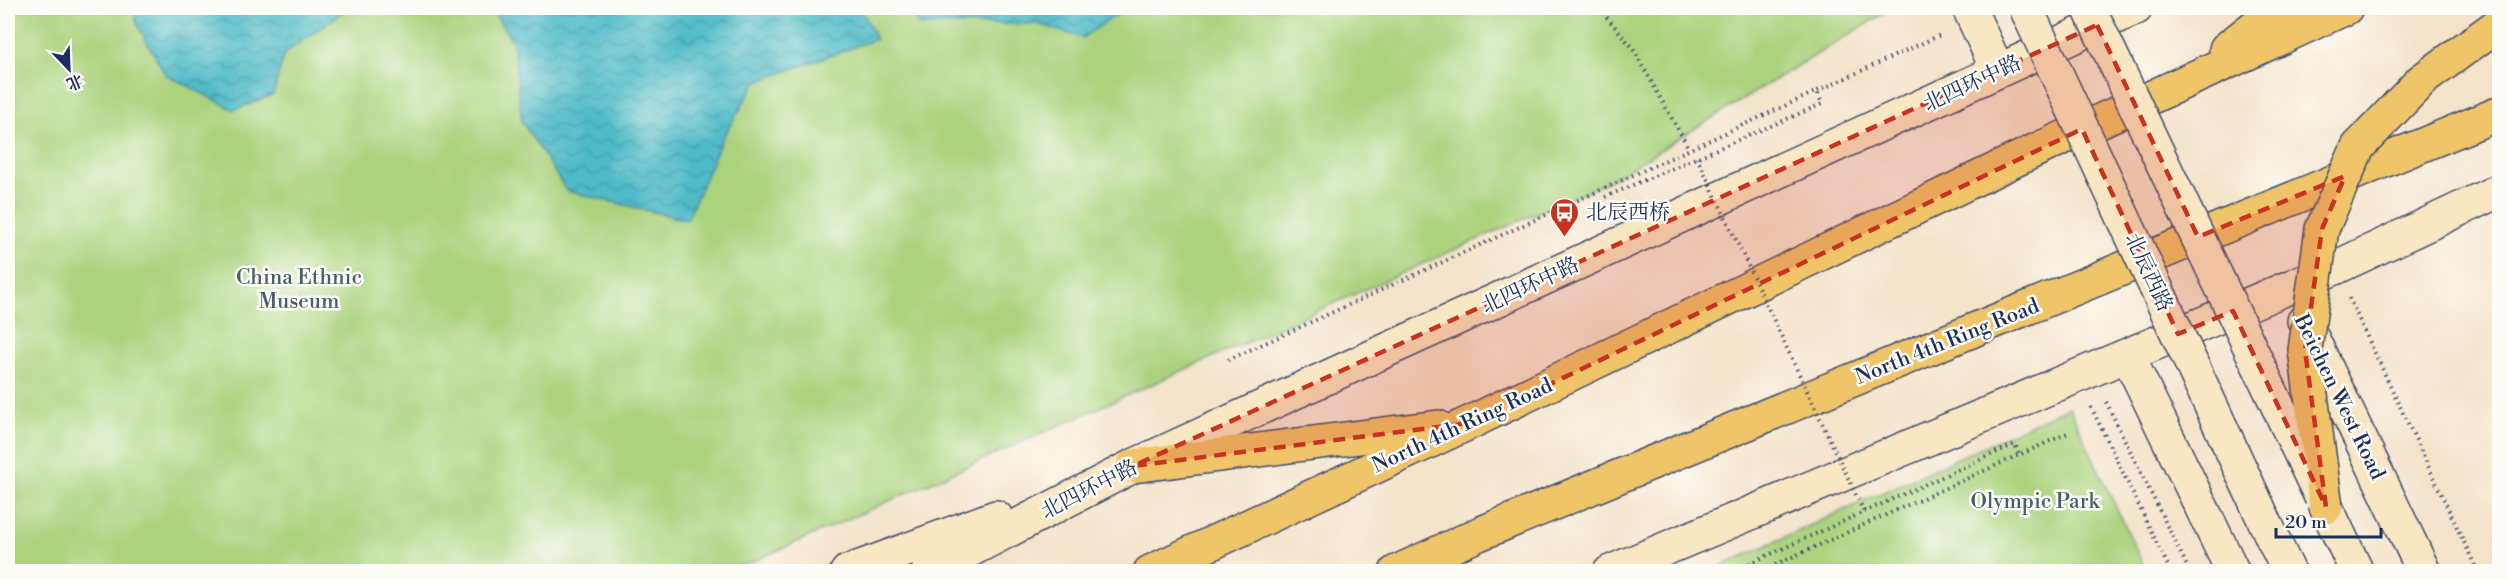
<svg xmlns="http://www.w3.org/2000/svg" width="2507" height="579" font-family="'Libre Bodoni','Noto Serif SC',serif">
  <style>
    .green { fill: #abd37e; stroke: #63816e; stroke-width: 1.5 }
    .water { fill: url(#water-waves); stroke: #357693; stroke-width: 1.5 }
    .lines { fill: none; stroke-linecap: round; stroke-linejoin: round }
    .secondary-casing { stroke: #3b4a6e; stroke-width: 36 }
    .highway-casing { stroke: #3b4a6e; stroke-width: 36 }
    .path { stroke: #3b4a6e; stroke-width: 4; stroke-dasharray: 1.5 4.5; stroke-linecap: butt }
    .secondary { stroke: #f9e7c3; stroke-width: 33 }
    .highway { stroke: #f0c469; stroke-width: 33 }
    .secondary-bridge-casing { stroke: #3b4a6e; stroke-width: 36; stroke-linecap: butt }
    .highway-bridge-casing { stroke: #3b4a6e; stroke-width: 36; stroke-linecap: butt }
    .path-bridge { stroke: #3b4a6e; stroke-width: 4; stroke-dasharray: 1.5 4.5; stroke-linecap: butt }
    .secondary-bridge { stroke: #f9e7c3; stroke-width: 33 }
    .highway-bridge { stroke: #f0c469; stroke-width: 33 }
    .marked { fill: #c8321e; fill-opacity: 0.2; stroke: #c8321e; stroke-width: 4.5; stroke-dasharray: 12 8; stroke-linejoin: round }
    .labels { text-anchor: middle; stroke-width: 5; stroke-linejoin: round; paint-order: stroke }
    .street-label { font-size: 21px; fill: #1b2f5e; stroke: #fdfcf7 }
    .poi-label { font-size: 21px; fill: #1b2f5e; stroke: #fdfcf7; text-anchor: start }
    .park-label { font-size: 21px; fill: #466068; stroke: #fdfcf7 }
  </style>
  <defs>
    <pattern id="water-waves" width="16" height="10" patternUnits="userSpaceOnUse" patternTransform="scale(1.5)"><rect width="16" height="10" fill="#4fbcc8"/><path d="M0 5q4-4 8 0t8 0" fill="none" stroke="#4199a6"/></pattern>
  </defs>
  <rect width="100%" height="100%" fill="#fdfcf7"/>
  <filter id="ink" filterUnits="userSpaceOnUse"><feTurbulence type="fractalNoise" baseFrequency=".0167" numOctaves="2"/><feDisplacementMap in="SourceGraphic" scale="12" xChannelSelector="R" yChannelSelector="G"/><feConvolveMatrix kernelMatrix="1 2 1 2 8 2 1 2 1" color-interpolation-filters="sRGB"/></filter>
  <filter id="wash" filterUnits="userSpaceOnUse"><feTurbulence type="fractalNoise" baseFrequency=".008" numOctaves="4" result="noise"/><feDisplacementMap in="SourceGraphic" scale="24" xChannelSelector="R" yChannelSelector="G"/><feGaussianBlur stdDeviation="1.35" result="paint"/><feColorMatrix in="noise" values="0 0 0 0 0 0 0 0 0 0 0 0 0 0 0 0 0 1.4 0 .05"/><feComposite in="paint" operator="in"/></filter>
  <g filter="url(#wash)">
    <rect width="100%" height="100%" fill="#f3e3c9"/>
    <path class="green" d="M8 8H1893L1609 181 754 561 720 572 8 571Z
      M2069 407 2146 571H1711Z"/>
    <path class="water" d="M133 8H348L284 54 273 95 234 110 165 74 137 24Z
      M491 8H861L876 39 756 82 722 139 687 220 567 191 522 122 513 42Z
      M911 8H1127L1082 38 1038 24 918 25Z"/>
  </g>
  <g filter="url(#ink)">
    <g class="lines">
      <defs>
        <path id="secondary" d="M1969 8 1998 71
          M2304 321 2424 572
          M2128 356 2233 572
          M2326 507 2357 572
          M2272 537 2289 572
          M847 572 996 517
          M928 572 1133 466 2136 8
          M1610 572 2335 268 2500 190"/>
        <path id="highway" d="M2226 49 2278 8
          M1133 466 1438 427
          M1150 572 1469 423 2032 152 2346 8
          M1396 572 1479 534 2500 113"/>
      </defs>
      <use href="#secondary" class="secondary-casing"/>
      <use href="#highway" class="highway-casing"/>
      <path class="path" d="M1599 8 1632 47 1689 149
        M1605 197 1822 104 1817 91
        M2349 298 2478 572
        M1228 360 1940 35
        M2106 402 2190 572
        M2091 407 2171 572
        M1733 571 2015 444 2019 455
        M1759 572 2068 433"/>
      <use href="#secondary" class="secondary"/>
      <use href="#highway" class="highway"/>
      <defs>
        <path id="secondary-bridge" d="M2026 8 2272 537
          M2089 8 2321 497"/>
        <path id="highway-bridge" d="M2326 507 2305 350 2322 229 2358 147 2422 80 2500 23"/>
      </defs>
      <use href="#secondary-bridge" class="secondary-bridge-casing"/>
      <use href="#highway-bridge" class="highway-bridge-casing"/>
      <path class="path-bridge" d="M1697 157 1864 512"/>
      <use href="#secondary-bridge" class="secondary-bridge"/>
      <use href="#highway-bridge" class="highway-bridge"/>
    </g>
  </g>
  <path class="marked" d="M2097 25 2198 237 2345 176 2322 229 2305 350 2326 507 2233 311 2178 334 2082 129 1469 423 1133 466Z"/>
  <defs>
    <symbol id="bus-pin" viewBox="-11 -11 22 30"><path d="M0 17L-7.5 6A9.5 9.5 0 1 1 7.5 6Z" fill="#c8321e" stroke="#fdfcf7"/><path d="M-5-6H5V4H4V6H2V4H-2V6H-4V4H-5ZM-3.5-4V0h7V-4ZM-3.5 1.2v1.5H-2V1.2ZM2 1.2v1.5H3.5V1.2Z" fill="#fff"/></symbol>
  </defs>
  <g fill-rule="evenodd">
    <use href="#bus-pin" x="1548" y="196" width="33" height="45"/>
  </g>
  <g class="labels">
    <g class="street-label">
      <text transform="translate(1972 83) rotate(-25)" y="7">北四环中路</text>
      <text transform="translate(2149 272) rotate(65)" y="7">北辰西路</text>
      <text transform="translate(1530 285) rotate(-25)" y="7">北四环中路</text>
      <text transform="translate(1947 341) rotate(-22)" y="7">North 4th Ring Road</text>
      <text transform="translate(2340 397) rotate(64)" y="7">Beichen West Road</text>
      <text transform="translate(1462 425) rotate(-25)" y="7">North 4th Ring Road</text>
      <text transform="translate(1089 489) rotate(-27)" y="7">北四环中路</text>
    </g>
    <g class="poi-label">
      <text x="1586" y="219">北辰西桥</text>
    </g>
    <g class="park-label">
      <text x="299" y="284">China Ethnic<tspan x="299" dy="24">Museum</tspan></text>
      <text x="2035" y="508">Olympic Park</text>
    </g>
  </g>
  <rect width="2507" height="579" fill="none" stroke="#fdfcf7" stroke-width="30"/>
  <g transform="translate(69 69) rotate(157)" stroke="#fdfcf7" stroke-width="4.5" paint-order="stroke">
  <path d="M0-4.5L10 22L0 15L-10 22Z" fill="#1b2f5e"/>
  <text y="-9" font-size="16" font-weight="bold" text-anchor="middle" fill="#1b2f5e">北</text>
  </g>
  <path d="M2276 528v9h105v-9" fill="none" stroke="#1b2f5e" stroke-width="3"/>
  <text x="2285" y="528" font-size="18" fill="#1b2f5e" stroke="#fdfcf7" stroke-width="4.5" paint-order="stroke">20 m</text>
</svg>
